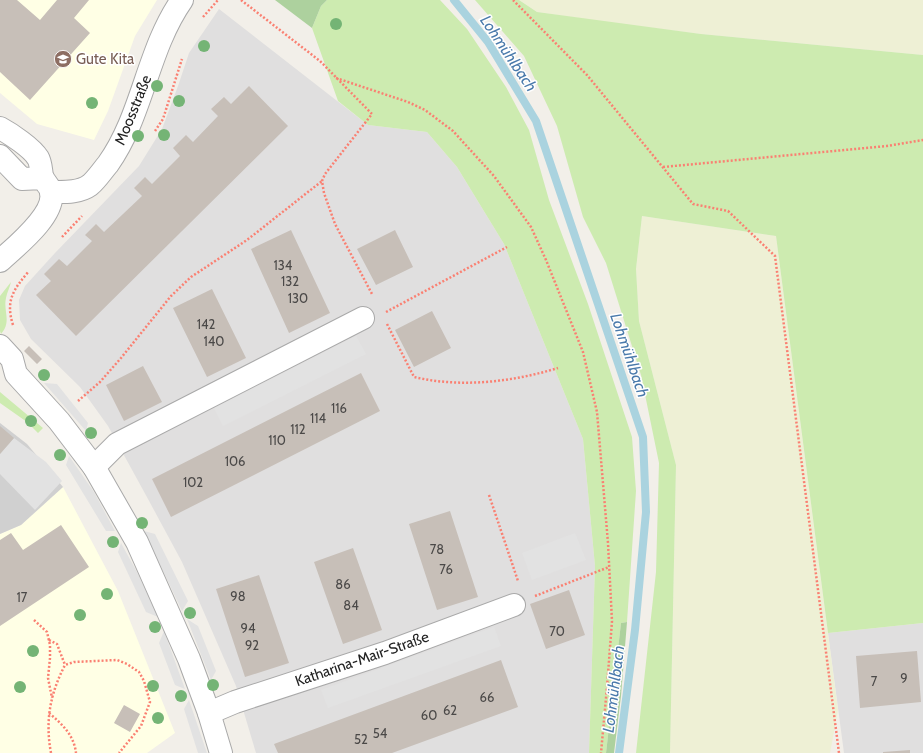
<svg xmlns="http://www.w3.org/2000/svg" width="923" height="753" font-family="Cabin,sans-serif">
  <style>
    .residential { fill: #e0dfdf }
    .education { fill: #ffffe5 }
    .religious { fill: #d0d0d0 }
    .farmland { fill: #eef0d5 }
    .grass { fill: #cdebb0 }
    .forest { fill: #add19e }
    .parking { fill: #e2e2e2 }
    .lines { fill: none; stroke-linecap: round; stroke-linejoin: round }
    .stream { stroke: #aad3df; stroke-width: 8 }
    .building { fill: #c7bfb8 }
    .minor-casing { stroke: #a9a9a9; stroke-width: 24 }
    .tertiary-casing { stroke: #a9a9a9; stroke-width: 24 }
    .path { stroke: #fa8072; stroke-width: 2.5; stroke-dasharray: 2 2; stroke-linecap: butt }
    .minor { stroke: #fff; stroke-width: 22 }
    .tertiary { stroke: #fff; stroke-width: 22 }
    .tree { fill: #74b475 }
    .labels { text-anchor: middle; stroke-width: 3; stroke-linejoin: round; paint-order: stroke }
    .number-label { font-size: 13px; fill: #4b4948 }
    .education-label { font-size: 15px; fill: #785e54; stroke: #fff; text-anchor: start }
    .street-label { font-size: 15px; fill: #222; stroke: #fff }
    .water-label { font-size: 16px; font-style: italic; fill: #4a7aab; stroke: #fff }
  </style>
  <rect width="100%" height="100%" fill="#f2efe9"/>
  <path class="residential" d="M219 9 368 125 427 132 457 167 504 244 583 439 595 566 589 753H256L236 686 182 562 148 499 108 426 80 387 31 339 20 320 19 300 25 286 55 253 139 166 162 129 178 86 189 53Z
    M923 623V753H844L828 633Z"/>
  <path class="education" d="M0 0H157L135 36 108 111 94 140 37 124 0 93Z
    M63 487 118 591 175 733 147 753H0V534L21 525Z"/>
  <path class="religious" d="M0 423 27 444 63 487 21 525 0 534Z"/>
  <path class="farmland" d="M519 0H923V55L701 34 597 21 537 12Z
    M642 216 776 236 838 710 830 753H670L676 465 639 321 636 269Z"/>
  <path class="grass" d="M327 0H440L467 29 506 87 529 130 549 200 588 304 632 437 636 491 627 622 621 623 606 753H589L595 566 583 439 504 244 457 167 427 132 368 125 338 101 312 28 321 6Z
    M475 0H519L537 12 701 34 923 55V623L828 633 776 236 642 216 636 269 639 321 676 465 670 753H636L656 572 659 463 641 375 606 263 583 217 557 126 524 56Z
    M11 282C10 287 7 292 6 298 3 311 12 322 1 334L0 331V296Z
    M0 392 43 428 38 433 27 422 0 403Z"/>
  <path class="forest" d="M275 0H327L321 6 312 28Z
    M627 622 621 696 614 753H606L621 623Z"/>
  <path class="parking" d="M356 336 366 354 223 426 214 408Z
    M44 383 57 384 88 423 86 431Z
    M14 438 46 462 62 481 35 510 0 474V454Z
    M69 456 94 492 115 531H106L66 465Z
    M144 531 155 534 188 601 182 611Z
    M575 533 586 560 532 580 522 553Z
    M121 543 137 572 158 617 146 612 118 552Z
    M187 619 198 626 216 671 211 680Z
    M494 627 501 646 328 708 321 690Z
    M164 631 185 689 175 685 159 643Z
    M189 700 207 753H198L184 709Z"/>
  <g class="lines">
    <path class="stream" d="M454 0 488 42 536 121 643 437 646 512 635 630 619 753"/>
  </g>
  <path class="building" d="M0 0H17L40 20 57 0H89L74 18 90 33 30 100 0 72Z
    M249 86 288 126 76 336 36 295 51 281 44 274 59 259 67 266 92 241 85 235 96 224 104 232 142 196 134 188 145 177 152 184 180 156 173 148 186 135 193 142 218 116 211 109 224 97 231 104Z
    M291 230 330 313 289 333 251 249Z
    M395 230 413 267 376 285 357 249Z
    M212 289 246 358 207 377 173 308Z
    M432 311 451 348 414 367 395 330Z
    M29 346 42 359 37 364 24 351Z
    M143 366 162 402 124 421 106 385Z
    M361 373 380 411 171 517 152 479Z
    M0 426 14 438 0 454Z
    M450 511 478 597 437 610 409 524Z
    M61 525 89 567 0 626V540L11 533 23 550Z
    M353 548 382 630 343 644 314 562Z
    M259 575 289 663 245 677 216 589Z
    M569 590 585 635 546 649 530 604Z
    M917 651 921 702 860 708 856 656Z
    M501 660 518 707 392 753H278L274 744Z
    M124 705 140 714 130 732 114 723Z
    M910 750V753H883V752Z"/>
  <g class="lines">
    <defs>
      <path id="minor" d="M51 192C64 192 79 193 90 185 97 179 102 171 108 164 143 115 147 50 182 0
        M94 467 117 444 363 318
        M209 713 235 702 385 653 514 605"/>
      <path id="tertiary" d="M0 128C11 134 32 148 38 158 41 163 41 171 42 176 44 182 50 186 51 192 56 215 15 247 0 261
        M0 156 22 179 43 178
        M0 346 12 359 16 374 59 421 94 467 137 542 189 659 209 713 221 753"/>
    </defs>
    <use href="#minor" class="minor-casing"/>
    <use href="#tertiary" class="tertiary-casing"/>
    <path class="path" d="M241 0 320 61 372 114 325 174 322 181 324 193 335 224 372 294
      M513 0 587 75 693 204 728 211 775 256 839 753
      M203 17 218 0
      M336 78 408 102 425 110 453 131 494 176 531 227 546 260 583 352 597 412 608 543 612 621 607 687 601 753
      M155 131 163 119 182 59
      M663 167 887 146 923 140
      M62 237 82 216
      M386 312 507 247
      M387 324 414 377C461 388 512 382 558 368
      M13 325C5 300 14 289 29 271
      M78 401 100 382 121 358 171 296 191 277 247 240 322 181
      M489 495 518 581
      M535 596 609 567
      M34 620 47 632 50 645V658L48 678 52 698
      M49 640 57 644 65 665
      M49 713C62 724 74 735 76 753
      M51 753C45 721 50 694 65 665L74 662 117 660 127 664 139 672 144 681 150 702 141 726 119 753"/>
    <use href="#minor" class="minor"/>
    <use href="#tertiary" class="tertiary"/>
  </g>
  <g class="tree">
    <circle cx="336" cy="24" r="6"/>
    <circle cx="204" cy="46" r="6"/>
    <circle cx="157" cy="86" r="6"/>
    <circle cx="179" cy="101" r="6"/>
    <circle cx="92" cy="103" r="6"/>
    <circle cx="164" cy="135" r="6"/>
    <circle cx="138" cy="136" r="6"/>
    <circle cx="44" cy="375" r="6"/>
    <circle cx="31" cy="421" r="6"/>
    <circle cx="91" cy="433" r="6"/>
    <circle cx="60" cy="455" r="6"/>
    <circle cx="142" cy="523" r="6"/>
    <circle cx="113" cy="542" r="6"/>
    <circle cx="107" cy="594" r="6"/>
    <circle cx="190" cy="613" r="6"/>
    <circle cx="80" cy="615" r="6"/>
    <circle cx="155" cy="627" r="6"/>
    <circle cx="33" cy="651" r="6"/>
    <circle cx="213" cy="685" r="6"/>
    <circle cx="153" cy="686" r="6"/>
    <circle cx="20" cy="687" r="6"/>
    <circle cx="181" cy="696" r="6"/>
    <circle cx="158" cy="718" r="6"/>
  </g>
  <defs>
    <symbol id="school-disc" viewBox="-11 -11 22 22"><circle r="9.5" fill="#8d6e63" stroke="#fff"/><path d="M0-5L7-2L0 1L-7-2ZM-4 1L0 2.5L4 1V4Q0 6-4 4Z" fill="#fff"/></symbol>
  </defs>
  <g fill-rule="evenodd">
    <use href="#school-disc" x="53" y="49" width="20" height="20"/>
  </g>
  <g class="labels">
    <g class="number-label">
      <text x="283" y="270">134</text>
      <text x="290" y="286">132</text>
      <text x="298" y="303">130</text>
      <text x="206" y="329">142</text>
      <text x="214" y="346">140</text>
      <text x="339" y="413">116</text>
      <text x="318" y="423">114</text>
      <text x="298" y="434">112</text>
      <text x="277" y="445">110</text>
      <text x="235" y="466">106</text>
      <text x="193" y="487">102</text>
      <text x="437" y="554">78</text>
      <text x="446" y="574">76</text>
      <text x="343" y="589">86</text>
      <text x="238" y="601">98</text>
      <text x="22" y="602">17</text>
      <text x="351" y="610">84</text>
      <text x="248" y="633">94</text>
      <text x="557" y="636">70</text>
      <text x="252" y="650">92</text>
      <text x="904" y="683">9</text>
      <text x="874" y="686">7</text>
      <text x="487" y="702">66</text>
      <text x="450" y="715">62</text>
      <text x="429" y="720">60</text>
      <text x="380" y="738">54</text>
      <text x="361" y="744">52</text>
    </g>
    <g class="education-label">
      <text x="76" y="64">Gute Kita</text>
    </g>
    <g class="street-label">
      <text transform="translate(133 110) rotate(-68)" y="5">Moosstraße</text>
      <text transform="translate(362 659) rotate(-19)" y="5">Katharina-Mair-Straße</text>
    </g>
    <g class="water-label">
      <text transform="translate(509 53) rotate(56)" y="6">Lohmühlbach</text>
      <text transform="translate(630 355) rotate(71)" y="6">Lohmühlbach</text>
      <text transform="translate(613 689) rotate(-83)" y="6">Lohmühlbach</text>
    </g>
  </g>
</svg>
